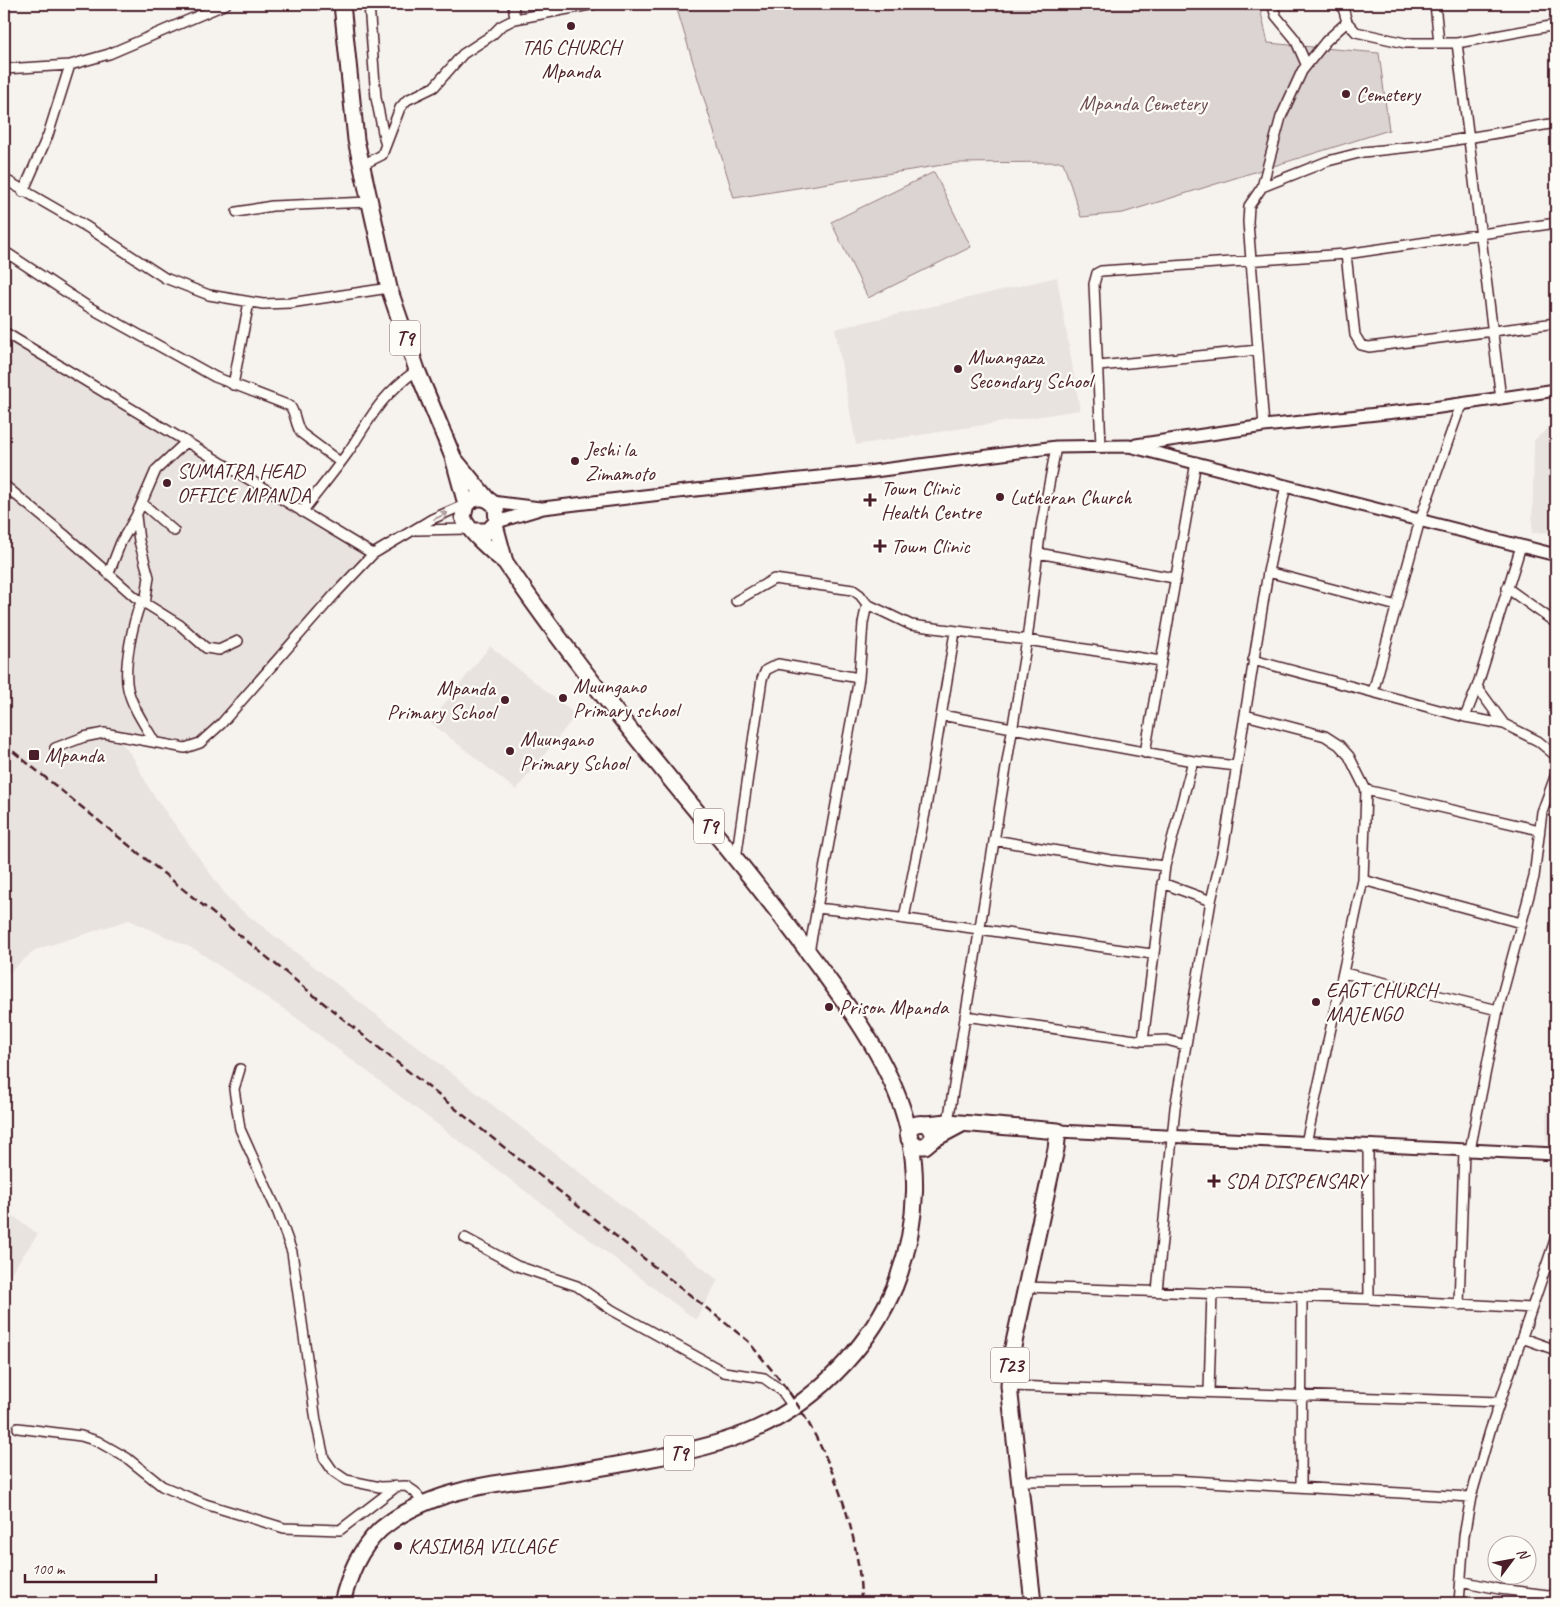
<svg xmlns="http://www.w3.org/2000/svg" width="1560" height="1607" font-family="Caveat,sans-serif">
  <style>
    .built { fill: #e9e3e0 }
    .green { fill: #dcd4d2; stroke: #937a7e }
    .lines { fill: none; stroke-linecap: round; stroke-linejoin: round }
    .minor-casing { stroke: #4a1f2b; stroke-width: 12 }
    .tertiary-casing { stroke: #4a1f2b; stroke-width: 15 }
    .primary-casing { stroke: #4a1f2b; stroke-width: 19 }
    .trunk-casing { stroke: #4a1f2b; stroke-width: 19 }
    .minor { stroke: #fdfcf7; stroke-width: 9 }
    .tertiary { stroke: #fdfcf7; stroke-width: 11 }
    .primary { stroke: #fdfcf7; stroke-width: 15 }
    .trunk { stroke: #fdfcf7; stroke-width: 15 }
    .rail { stroke: #4a1f2b; stroke-width: 2.5; stroke-dasharray: 8 4; stroke-linecap: butt }
    .oneway { stroke: #ac999b }
    .poi-dot { fill: #4a1f2b; stroke: #fdfcf7; stroke-width: 2 }
    .labels { text-anchor: middle; stroke-width: 4.5; stroke-linejoin: round; paint-order: stroke }
    .shield { fill: #fdfcf7; stroke: #806168; stroke-width: 1 }
    .shield-label { font-size: 20px; font-weight: bold; fill: #4a1f2b }
    .poi-label { font-size: 21px; fill: #4a1f2b; stroke: #fdfcf7; text-anchor: start }
    .park-label { font-size: 21px; fill: #6e4c55; stroke: #fdfcf7 }
  </style>
  <rect width="100%" height="100%" fill="#f6f3ef"/>
  <filter id="ink" filterUnits="userSpaceOnUse"><feTurbulence type="fractalNoise" baseFrequency=".02" numOctaves="2"/><feDisplacementMap in="SourceGraphic" scale="10" xChannelSelector="R" yChannelSelector="G"/><feConvolveMatrix kernelMatrix="1 2 1 2 8 2 1 2 1" color-interpolation-filters="sRGB"/></filter>
  <g filter="url(#ink)">
    <path class="built" d="M1057 277 1080 410 856 445 835 329Z
      M4 332 373 554 221 724 185 748 117 736 134 759 150 790 231 902 718 1280 696 1320 291 1014 196 950 129 920 35 950 4 977Z
      M1556 422V532L1532 533 1534 440Z
      M490 646 576 715 516 790 430 722Z
      M1556 1088V1141L1546 1140 1547 1105Z
      M4 1209 38 1234 4 1283Z"/>
    <path class="green" d="M688 4H1259L1268 43 1379 53 1389 130 1123 213 1081 217 1063 162 955 163 734 198 676 6Z
      M934 172 971 247 868 298 831 222Z"/>
    <g class="lines">
      <defs>
        <path id="minor" d="M369 4 376 98 385 142
          M513 4 515 19
          M1272 4 1276 16 1295 39 1306 64
          M1342 4 1347 22 1356 32 1405 43H1457L1556 25
          M1435 4 1439 43
          M1457 43 1501 399
          M4 69 70 65 109 54 226 4
          M362 165 382 155 400 108 407 100 434 87 463 54 492 35 501 26 515 19 595 4
          M4 179 87 227 165 278 209 295 263 304 290 303 389 288
          M1262 187 1281 117 1302 71 1326 41 1347 22
          M23 192 48 135 70 65
          M237 212 272 206 369 202
          M4 251 87 306 215 377 290 406C296 414 295 424 301 433L340 462
          M1346 254 1355 335 1361 345 1369 347 1556 323
          M4 332 373 554
          M1099 366 1258 350
          M233 385 249 302
          M1264 426 1248 222 1249 206 1262 187 1328 161 1363 152 1420 146 1556 123
          M1101 446 1094 284 1097 273 1101 271 1346 254 1556 223
          M4 485 66 536 135 597 180 625 206 648 219 650 238 641
          M142 503 174 531
          M302 512C318 491 336 470 351 448 373 413 382 395 417 370
          M136 516 139 541 149 577 145 604
          M417 530 469 529
          M1038 553 1174 578
          M1268 572 1397 606
          M109 573 121 542 136 516 156 470 186 442
          M1507 588 1556 623
          M736 601 774 579 853 590 860 595 867 604 911 625 1027 640 1161 661
          M141 602C133 622 123 667 128 689 132 707 145 725 154 741
          M1253 660 1465 717 1504 724 1538 741 1556 756
          M1477 687 1504 724
          M1373 692 1420 520 1458 413 1462 407
          M941 715 1193 761 1237 766
          M1245 715 1325 736 1339 745 1349 756 1366 790 1363 880 1306 1143
          M1465 717 1477 687 1521 546
          M55 748 84 737 104 733 185 748 200 743 221 724 335 594 373 554 432 519 466 504
          M1145 753 1196 462
          M1366 790 1539 830
          M994 840 1111 860 1165 866
          M736 859 762 679 766 670 778 664 859 678
          M1363 880 1521 923
          M1162 883 1211 901
          M817 908C929 920 1041 939 1153 954
          M904 918 925 813 955 632
          M809 952 859 678 863 623 867 604
          M1344 973 1498 1010
          M965 1016 1143 1041 1167 1040 1185 1045
          M1143 1041 1165 866 1193 761
          M240 1069 234 1089 240 1129 278 1213 292 1252 316 1421 324 1458 333 1471 346 1480 380 1487 406 1486 415 1492 423 1503
          M948 1122 1027 640 1041 527 1056 447
          M1368 1146 1369 1299
          M1470 1150 1498 1010 1534 877 1542 812 1556 774
          M465 1238 517 1266 577 1286 612 1310 724 1372 764 1378 782 1391 795 1409
          M1547 1265 1556 1269
          M1026 1287 1369 1299 1532 1308
          M1157 1291 1175 1108 1211 901 1224 845 1268 572 1286 485
          M1459 1305 1464 1150
          M1522 1338 1556 1350
          M1009 1386 1500 1402
          M1209 1391 1212 1293
          M18 1428 81 1436 97 1441 127 1458 162 1486 205 1504 284 1528 340 1530 396 1487
          M1019 1481 1173 1480 1471 1497
          M1301 1486 1302 1298
          M1461 1581 1499 1589 1556 1596
          M1459 1603 1464 1536 1471 1497 1490 1431 1556 1237"/>
        <path id="tertiary" d="M1136 445 1264 426 1433 408 1556 390
          M492 502 540 508
          M497 522 543 508 686 491 867 472 1056 447 1129 446 1556 555
          M1058 1131 1556 1154"/>
        <path id="primary" d="M926 1124 948 1122 1058 1131 1056 1149 1011 1356 1009 1386 1033 1603
          M932 1140 962 1124"/>
        <path id="trunk" d="M342 4 356 140 389 288 417 370 453 457 466 504
          M455 460 487 499
          M495 525 505 562
          M908 1134C910 1125 917 1122 926 1124L932 1131V1140L925 1146H917L909 1139
          M342 1603C349 1575 359 1549 381 1529 424 1493 486 1484 541 1477 577 1472 612 1466 648 1459 730 1444 786 1427 845 1363 866 1340 883 1315 895 1286 919 1225 922 1158 898 1097 883 1058 861 1024 836 990 800 940 762 891 723 843 647 752 572 660 505 562 493 553 467 530 463 517L466 504C477 495 488 496 496 507L497 522 488 531H474"/>
      </defs>
      <use href="#minor" class="minor-casing"/>
      <use href="#tertiary" class="tertiary-casing"/>
      <use href="#primary" class="primary-casing"/>
      <use href="#trunk" class="trunk-casing"/>
      <use href="#minor" class="minor"/>
      <use href="#tertiary" class="tertiary"/>
      <use href="#primary" class="primary"/>
      <use href="#trunk" class="trunk"/>
      <path class="rail" d="M4 744 369 1040 748 1341C762 1359 778 1376 791 1395 830 1452 861 1534 861 1603"/>
    </g>
    <defs><path id="oneway-shaft" d="M-6 0H5M1.5-3L5.5 0L1.5 3" fill="none" stroke-width="1.6" stroke-linecap="round" stroke-linejoin="round" transform="scale(1.25)"/></defs>
    <use class="oneway" href="#oneway-shaft" transform="translate(441 516) rotate(-25)"/>
  </g>
  <g class="poi-dot">
    <circle cx="571" cy="26" r="5"/>
    <circle cx="1346" cy="94" r="5"/>
    <circle cx="958" cy="369" r="5"/>
    <circle cx="575" cy="461" r="5"/>
    <circle cx="167" cy="483" r="5"/>
    <circle cx="1000" cy="497" r="5"/>
    <path d="M867.5 492.5h5v5h5v5h-5v5h-5v-5h-5v-5h5z"/>
    <path d="M877.5 538.5h5v5h5v5h-5v5h-5v-5h-5v-5h5z"/>
    <circle cx="563" cy="698" r="5"/>
    <circle cx="505" cy="700" r="5"/>
    <circle cx="510" cy="751" r="5"/>
    <rect x="28" y="749" width="12" height="12" rx="2.5"/>
    <circle cx="1316" cy="1002" r="5"/>
    <circle cx="829" cy="1007" r="5"/>
    <path d="M1211.5 1173.5h5v5h5v5h-5v5h-5v-5h-5v-5h5z"/>
    <circle cx="398" cy="1546" r="5"/>
  </g>
  <g class="labels">
    <g class="shield">
      <rect x="390" y="320.5" width="30" height="35" rx="4"/>
      <rect x="694" y="808.5" width="30" height="35" rx="4"/>
      <rect x="991" y="1347.5" width="38" height="35" rx="4"/>
      <rect x="664" y="1435.5" width="30" height="35" rx="4"/>
    </g>
    <g class="shield-label">
      <text x="405" y="345">T9</text>
      <text x="709" y="833">T9</text>
      <text x="1010" y="1372">T23</text>
      <text x="679" y="1460">T9</text>
    </g>
    <g class="poi-label">
      <text x="571" y="54" text-anchor="middle">TAG CHURCH<tspan x="571" dy="24">Mpanda</tspan></text>
      <text x="1356" y="101">Cemetery</text>
      <text x="968" y="364">Mwangaza<tspan x="968" dy="24">Secondary School</tspan></text>
      <text x="585" y="456">Jeshi la<tspan x="585" dy="24">Zimamoto</tspan></text>
      <text x="177" y="478">SUMATRA HEAD<tspan x="177" dy="24">OFFICE MPANDA</tspan></text>
      <text x="881" y="495">Town Clinic<tspan x="881" dy="24">Health Centre</tspan></text>
      <text x="1010" y="504">Lutheran Church</text>
      <text x="891" y="553">Town Clinic</text>
      <text x="573" y="693">Muungano<tspan x="573" dy="24">Primary school</tspan></text>
      <text x="495" y="695" text-anchor="end">Mpanda<tspan x="495" dy="24">Primary School</tspan></text>
      <text x="520" y="746">Muungano<tspan x="520" dy="24">Primary School</tspan></text>
      <text x="45" y="762">Mpanda</text>
      <text x="1326" y="997">EAGT CHURCH<tspan x="1326" dy="24">MAJENGO</tspan></text>
      <text x="839" y="1014">Prison Mpanda</text>
      <text x="1225" y="1188">SDA DISPENSARY</text>
      <text x="408" y="1553">KASIMBA VILLAGE</text>
    </g>
    <g class="park-label">
      <text x="1143" y="110">Mpanda Cemetery</text>
    </g>
  </g>
  <rect width="1560" height="1607" fill="none" stroke="#fdfcf7" stroke-width="20"/>
  <rect x="10" y="10" width="1540" height="1587" fill="none" stroke="#4a1f2b" stroke-width="2" filter="url(#ink)"/>
  <g transform="translate(1512 1560) rotate(58)"><circle r="24" fill="#fdfcf7" stroke="#b5a4a5"/>
  <path d="M0-4L9 19L0 12L-9 19Z" fill="#4a1f2b"/>
  <text y="-8" font-size="14" font-weight="bold" text-anchor="middle" fill="#4a1f2b">N</text>
  </g>
  <path d="M25 1574v8h131v-8" fill="none" stroke="#4a1f2b" stroke-width="2.5"/>
  <text x="32" y="1574" font-size="15" fill="#4a1f2b" stroke="#fdfcf7" stroke-width="4" paint-order="stroke">100 m</text>
</svg>
